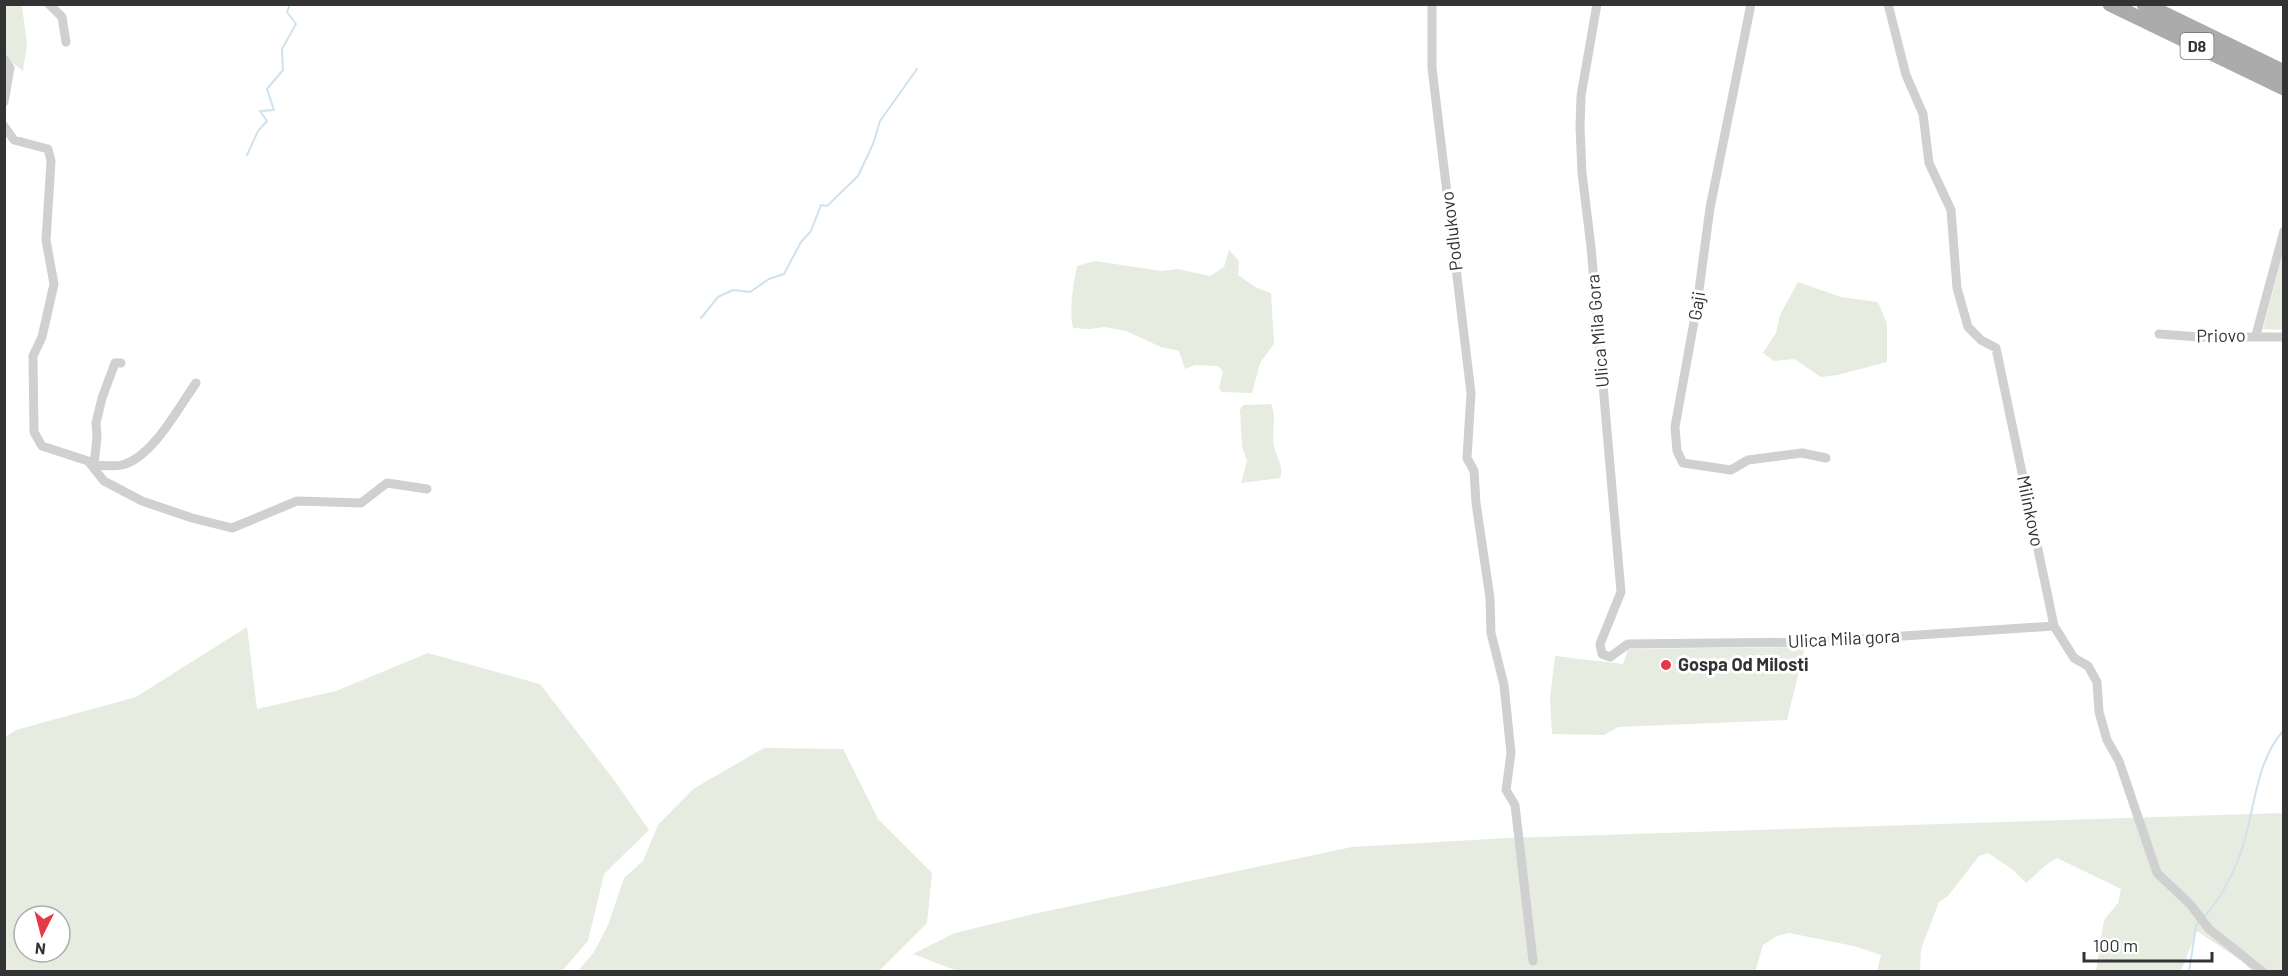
<svg xmlns="http://www.w3.org/2000/svg" width="2288" height="976" font-family="Barlow,sans-serif">
  <style>
    .green { fill: #e6ecdf; fill-rule: evenodd }
    .lines { fill: none; stroke-linecap: round; stroke-linejoin: round }
    .stream { stroke: #cfe2ee; stroke-width: 2 }
    .street { stroke: #d0d0d0; stroke-width: 9 }
    .primary { stroke: #ababab; stroke-width: 15 }
    .poi-dot { fill: #e63946; stroke: #fff; stroke-width: 2 }
    .labels { text-anchor: middle; stroke-width: 6; stroke-linejoin: round; paint-order: stroke }
    .shield { fill: #fff; stroke: #707070; stroke-width: 1.5 }
    .shield-label { font-size: 16px; font-weight: bold; fill: #333 }
    .street-label { font-size: 18px; fill: #333; stroke: #fff }
    .poi-label { font-size: 18px; font-weight: bold; fill: #333; stroke: #fff; text-anchor: start }
  </style>
  <rect width="100%" height="100%" fill="#fff"/>
  <path class="green" d="M4 5 22 6 27 44 23 71 5 57Z
    M1229 250 1239 261 1238 275 1257 288 1271 293 1274 344 1260 363 1252 393 1222 392 1219 388 1223 371 1218 366 1195 365 1185 369 1179 351 1161 347 1126 331 1105 327 1089 329 1073 328C1069 307 1073 286 1077 266L1095 261 1162 271 1178 269 1210 276 1224 267Z
    M2283 253V330L2263 329Z
    M1798 282 1841 297 1878 302 1887 324V362L1838 375 1821 377 1794 359 1774 361 1763 353 1776 333 1780 315Z
    M1271 404C1277 417 1271 433 1274 447 1277 459 1284 466 1280 478L1241 483 1247 461 1242 446 1240 410 1243 405Z
    M247 627 257 709 336 691 428 653 540 684 614 780 649 830 604 874 588 941 562 971H5V737L16 730 136 697ZM24 916H60V952H24Z
    M1805 647 1787 720 1618 727 1604 735 1552 734 1550 698 1555 656 1623 664 1628 649Z
    M764 748 843 749 878 819 932 873 927 923 879 971H578L594 952 608 925 624 878 643 861 658 825 693 789Z
    M2283 813V971H2252L2243 962 2197 931 2181 971H2096L2104 920 2118 903 2121 889 2057 858C2045 864 2037 874 2026 883L2012 869 1988 853 1979 856 1948 896 1939 902 1921 949 1920 971H1877L1881 955 1854 946 1789 933 1777 936 1763 945 1755 972H960L913 954 955 933 1038 913 1352 847 1507 838Z"/>
  <g class="lines">
    <path class="stream" d="M247 155 258 131 267 121 260 111 274 110 267 89 283 70 282 49 296 24 287 12 290 4
      M701 318 718 297 733 290 750 292 769 279 784 274 801 242 811 231 821 205 827 206 858 176 873 144 880 121 917 69
      M2203 918C2221 898 2235 871 2243 846 2255 808 2256 760 2284 730
      M2189 972 2196 926 2199 922"/>
    <path class="street" d="M49 4 62 17 66 42
      M1432 4V68L1471 393 1467 458 1474 471 1476 503 1490 598 1491 633 1504 685 1511 753 1506 790 1515 805 1533 961
      M1597 4 1581 96 1580 127 1582 173 1591 247 1621 592 1600 644 1602 654 1610 657 1628 644 1814 642 2054 626
      M1751 4 1710 208 1697 305 1675 427 1677 451 1683 463 1731 470 1748 460 1802 453 1826 458
      M1888 4 1906 75 1923 114 1929 163 1951 210 1957 288 1968 327 1981 340 1996 348 2054 626 2074 658 2088 666 2097 682 2099 712 2107 740 2119 761 2157 873 2190 904 2209 929 2263 972
      M4 59 10 68 4 102
      M4 126 14 140 48 149 51 161 46 240 54 284 42 337 33 356 34 432 42 446 88 461 104 481 142 501 192 518 232 528 297 501 361 503 387 483 427 489
      M2159 334 2199 337H2284
      M2256 335 2284 231
      M90 463 94 465C102 465 114 467 122 465 153 457 178 408 196 383
      M94 465 97 437 96 423 102 398 115 363H121"/>
    <path class="primary" d="M2110 4 2284 88
      M2144 4 2284 72"/>
  </g>
  <circle class="poi-dot" cx="1666" cy="665" r="6"/>
  <g class="labels">
    <rect class="shield" x="2180.5" y="33" width="33" height="26" rx="4.5"/>
    <g class="shield-label">
      <text x="2197" y="52">D8</text>
    </g>
    <g class="street-label">
      <text transform="translate(1452 231) rotate(-97)" y="6">Podlukovo</text>
      <text transform="translate(1697 306) rotate(-81)" y="6">Gaji</text>
      <text transform="translate(1598 331) rotate(-95)" y="6">Ulica Mila Gora</text>
      <text transform="translate(2221 336) rotate(-1)" y="6">Priovo</text>
      <text transform="translate(2030 511) rotate(78)" y="6">Milinkovo</text>
      <text transform="translate(1844 639) rotate(-3)" y="6">Ulica Mila gora</text>
    </g>
    <g class="poi-label">
      <text x="1678" y="671">Gospa Od Milosti</text>
    </g>
  </g>
  <rect width="2288" height="976" fill="none" stroke="#333333" stroke-width="12"/>
  <g transform="translate(42 934) rotate(186)"><circle r="28" fill="#ffffff" stroke="#adadad" stroke-width="1.5"/>
  <path d="M0-4.5L10 22L0 15L-10 22Z" fill="#e63946"/>
  <text y="-9" font-size="16" font-weight="bold" text-anchor="middle" fill="#333333">N</text>
  </g>
  <path d="M2084 952v9h128v-9" fill="none" stroke="#333333" stroke-width="3"/>
  <text x="2093" y="952" font-size="18" fill="#333333" stroke="#ffffff" stroke-width="4.5" paint-order="stroke">100 m</text>
</svg>
